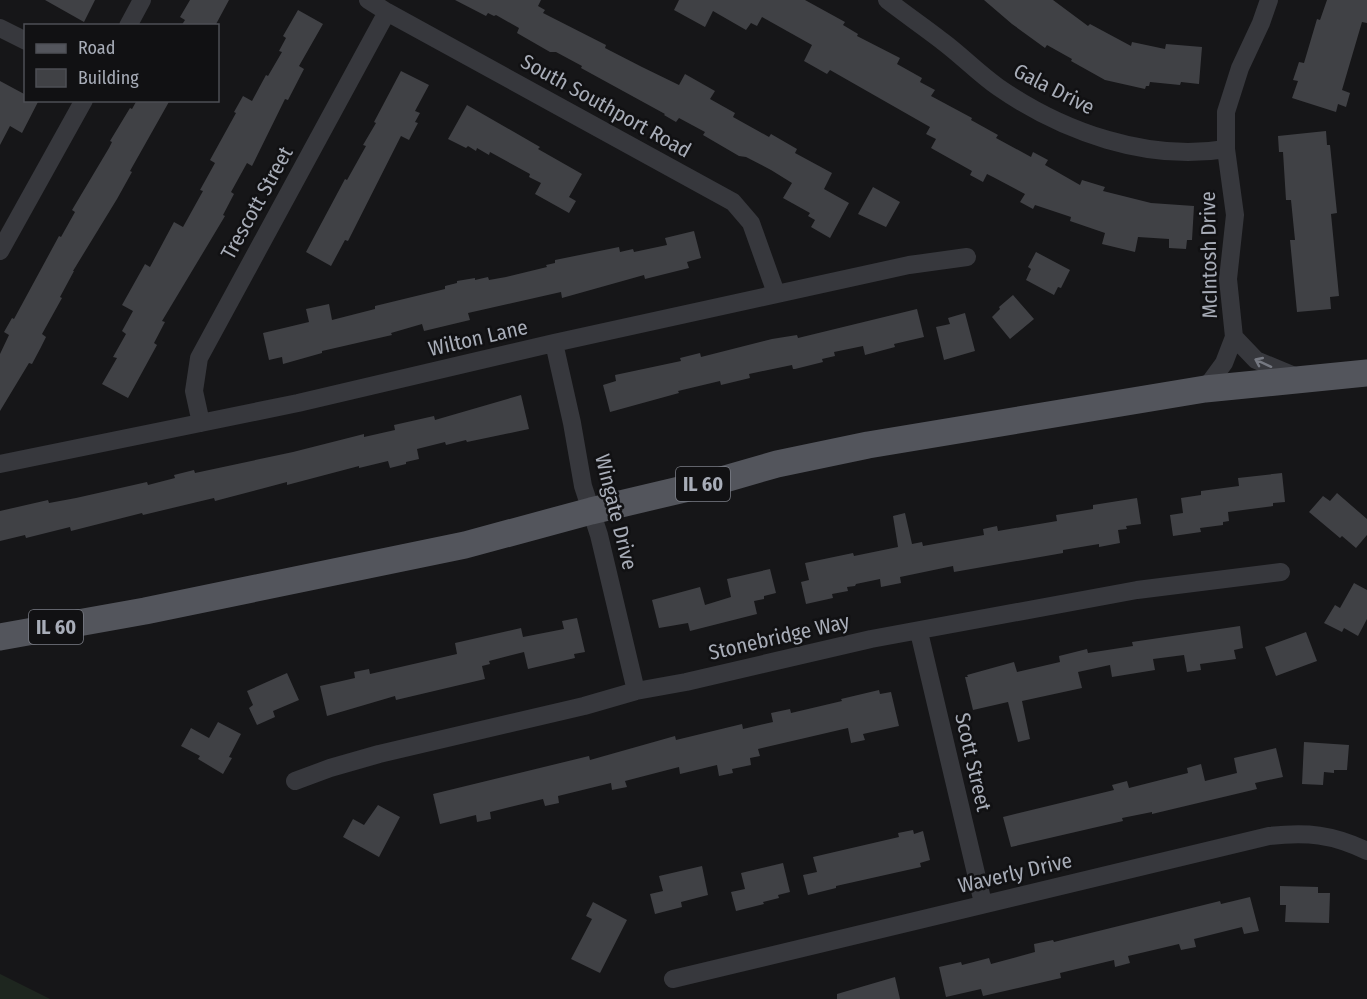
<svg xmlns="http://www.w3.org/2000/svg" width="1367" height="999" font-family="'Fira Sans Condensed',sans-serif">
  <style>
    .green { fill: #1e261f }
    .building { fill: #404145 }
    .lines { fill: none; stroke-linecap: round; stroke-linejoin: round }
    .street { stroke: #37383d; stroke-width: 18 }
    .primary { stroke: #53555c; stroke-width: 27 }
    .oneway { stroke: #757881 }
    .labels { text-anchor: middle; stroke-width: 5; stroke-linejoin: round; paint-order: stroke }
    .shield { fill: #111113; stroke: #7b7e86; stroke-width: 1.5 }
    .shield-label { font-size: 20px; font-weight: bold; fill: #a8adb8 }
    .street-label { font-size: 21px; fill: #a8adb8; stroke: #111113 }
  </style>
  <rect width="100%" height="100%" fill="#161618"/>
  <path class="green" d="M0 974 50 999H0Z"/>
  <path class="building" d="M45 0H95L84 22Z
    M190 0H229L215 26H181L185 20 180 17Z
    M455 0H541L538 6 545 10 543 13 606 45 605 48 642 67 679 85 685 74 715 91 710 99 735 113 733 117 769 137 771 134 797 149 795 153 832 173 824 189 849 203 830 238 811 227 815 220 808 216 810 213 783 198 792 183 771 170 746 157 739 156 703 135 705 132 679 118 676 122 664 115 665 114 581 68 582 66 556 52H550L517 33 519 28 496 15 494 16 488 13 486 16Z
    M679 0H805L845 22 843 25 858 34 857 36 900 58 897 64 922 78 920 82 935 90 931 96 972 118 971 120 998 135 996 138 1031 157 1033 152 1048 160 1045 165 1080 185 1082 180 1105 187 1103 191 1151 203 1194 206 1192 240H1187L1186 249 1169 248V239L1138 237 1135 252 1102 244 1105 233 1070 221 1071 217 1035 205 1033 209 1020 202 1025 194 993 177 987 174 983 182 970 175 972 171 931 148 936 139 926 134 930 127 830 70 827 74 804 61 812 45 762 17 757 26 751 23 746 30 713 11 705 27 674 10Z
    M984 0H1053L1088 26 1090 24 1131 46 1132 42 1165 49 1166 44 1202 47 1199 84 1181 82 1180 85 1150 82 1149 86H1146L1145 89 1105 80 1071 61 1072 59 1047 45 1045 48 1012 24Z
    M1327 0H1367V23L1362 22 1342 90 1350 93 1346 107 1338 104 1336 112 1292 98 1298 81 1293 80 1299 62 1304 63 1317 19 1320 20Z
    M298 10 323 24 299 66 304 69 288 100 285 99 252 166 247 163 231 192 234 194 223 215 225 216 162 321 165 322 154 343 157 345 128 398 102 384 117 358 113 357 126 334 122 331 133 311 122 305 145 264 150 267 174 222 183 227 203 191 200 190 215 163 210 160 236 113 234 112 243 96 252 101 266 75 268 76 282 52 279 51 286 38 283 36Z
    M401 71 429 85 415 111 420 113 415 122 418 123 409 140 401 136 348 241 345 240 331 266 306 252 345 179 347 180 366 146 363 145 376 123 374 122Z
    M0 81 26 95V100H39L22 133 10 126 0 145Z
    M137 100H170L130 171 132 172 117 199 73 271H74L60 297 62 298 42 334 46 337 40 349 32 364 29 363 0 411V354L9 335 4 332 12 318 14 319 59 236 61 237 75 212 72 210 109 148 112 142 110 141 130 108 132 109Z
    M467 105 540 147 538 149 582 174 569 197 576 201 569 213 535 194 541 183 529 177 530 174 490 152 489 155 477 148 476 151 468 146 466 148 448 139Z
    M1326 131 1327 145H1330L1337 213 1331 214 1339 296 1330 297 1331 309 1297 312 1290 240H1295L1291 200H1286L1283 152H1279L1278 136Z
    M873 187 900 202 886 227 858 214Z
    M694 231 701 258 687 262 689 268 645 279 644 275 562 298 561 292 468 313 470 320 424 331 422 324 391 333 392 335 322 351V353L283 364 282 357 269 360 263 333 309 322 306 309 329 304 332 320 375 309V306L445 289V286L457 283V281L475 278V280L488 277 489 280 506 277 547 267 546 265 555 263V260L619 247 620 252 633 249 634 252 667 245 665 238Z
    M1036 252 1070 270 1061 288 1058 287 1054 295 1026 280 1031 269 1028 267Z
    M1013 295 1034 319 1010 339 992 317 1000 309 999 307Z
    M917 309 924 337 894 344 895 347 865 355 863 346 834 352 835 356 822 359 823 362 795 369H793L792 365 749 374 750 378 721 385 720 381 678 391 679 393 610 412 603 385 616 381 615 375 681 361 680 358 700 353 701 357 772 339 797 335 798 338Z
    M965 313 975 351 944 360 936 327 950 324 948 318Z
    M521 395 529 429 467 442 466 440 446 445 445 442 417 449 419 459 406 462V464L390 468 388 461 359 468V466L287 485V482L215 501 214 498 143 515 142 513 71 531 70 527 26 538 25 535 0 541V511L48 500 49 503 76 498 147 482 148 485 175 478 174 475 194 470 195 473 293 452 364 434V437L395 430 394 425 434 416 435 420Z
    M1282 473 1285 502 1273 503V506L1228 512 1229 521 1223 522V525L1200 528 1201 532 1173 536 1170 515 1183 513 1181 498 1201 495V491L1239 486 1238 478Z
    M1337 493 1367 519V535L1356 548 1342 536 1340 538 1309 512 1323 496 1330 501Z
    M1137 498 1141 524 1126 526 1127 529 1118 530 1120 543 1099 547V544L1063 550V553L954 572 953 566 900 577 901 583 881 587 880 579 856 584 855 586 847 587 848 591 832 594 833 598 806 604 801 582 809 580 805 563 853 553 854 556 898 547 893 516 905 513 912 544 922 542 923 546 984 535 983 529 997 526 998 531 1057 521 1056 515 1093 509V505Z
    M770 569 776 593 764 596V599L754 601 757 614 690 631 688 623 659 628 652 600 700 587 705 605 731 597 727 579Z
    M1354 583 1367 590V619L1358 636 1344 628 1342 632 1324 623 1335 605 1340 608Z
    M577 618 585 652 574 654 575 658 528 669 524 652 489 661 490 664 482 666 485 679 396 700 395 696 327 716 320 686 355 678 354 672 369 669 370 674 457 654 455 643 521 628 523 637 564 629 562 621Z
    M1240 626 1243 648 1234 650 1236 659 1200 664 1201 670 1187 672 1184 655 1153 659 1155 670 1112 677 1110 665 1078 672 1082 688 1022 701 1030 739 1018 742 1008 702 973 710 965 677H968L967 675 1014 662 1017 672 1060 662 1059 656 1087 649 1088 653 1133 646 1132 642Z
    M1306 632 1317 661 1276 676 1265 647Z
    M287 673 299 700 273 711 275 717 257 725 249 708 253 705 247 691Z
    M879 690 880 694 891 692 899 726 863 734 865 740 851 743 848 728 758 749 760 756 750 758 751 765 732 769 733 773 719 776 717 765 680 774 679 767 625 781 627 787 612 790 611 783 558 796 559 803 545 806 543 799 490 812 491 819 477 822 476 815 440 824 433 794 589 756 590 760 675 736 676 740 742 724 743 729 773 722 771 713 790 709 791 713 842 701 841 699Z
    M218 722 241 734 229 757 232 758 223 774 198 759 200 756 181 746 191 728 209 738Z
    M1304 742 1349 745 1347 770H1334V773L1324 772 1323 785 1302 784Z
    M1276 748 1283 777 1255 783 1257 789 1152 814V812L1122 818 1123 821 1011 847 1003 817 1114 790 1112 785 1127 781 1129 788 1188 773 1187 768 1201 764 1205 781 1237 773 1234 758Z
    M378 805 400 817 379 857 343 837 353 819 364 825Z
    M913 830 914 834 923 831 930 860 920 863 921 867 836 886V888L808 895 803 875 817 872 813 857 899 837 898 833Z
    M783 863 790 892 778 895 779 898 763 902 764 904 736 911 731 892 745 889 741 873Z
    M702 866 708 895 681 902 682 907 655 914 650 894 663 891 659 876Z
    M1280 886 1318 887V893H1330L1329 923 1285 922 1286 905H1280Z
    M1250 897 1259 931 1244 934 1242 927 1194 939 1196 947 1181 950 1179 944 1128 956 1130 963 1115 967 1114 960 1060 973 1061 978 983 996 981 989 946 997 939 967 961 962 962 965 989 958 991 964 1035 952 1034 944 1053 940 1054 942 1220 901 1221 904Z
    M593 902 627 920 600 973 571 959 592 919 586 916Z
    M895 977 900 999H837V994Z"/>
  <g class="lines">
    <path class="street" d="M368 0 387 12 733 202 751 223 776 293
      M887 0C905 14 924 27 942 41 961 55 978 73 998 87 1063 132 1148 162 1226 149
      M128 26 142 0
      M0 28 26 41
      M0 251 84 100
      M1234 337 1256 360 1297 377
      M554 343 572 423 583 486 599 535 636 691
      M1205 389 1224 363 1234 337 1228 279 1235 215 1226 149V112L1240 68 1261 23 1269 0
      M201 423 194 391 199 358 387 12
      M0 464 298 403 554 343 909 265 967 257
      M919 632 983 903
      M295 781 330 768 379 754 584 706 636 691 686 682 871 639 1137 590 1281 572
      M673 979 1269 836C1307 832 1332 834 1367 851"/>
    <path class="primary" d="M0 637 145 611 465 545 591 511 718 481 777 464 868 445 1205 389 1367 373"/>
  </g>
  <defs><path id="oneway-shaft" d="M-6 0H5M1.5-3L5.5 0L1.5 3" fill="none" stroke-width="1.6" stroke-linecap="round" stroke-linejoin="round" transform="scale(1.5)"/></defs>
  <use class="oneway" href="#oneway-shaft" transform="translate(1263 363) rotate(-155)"/>
  <g class="labels">
    <g class="shield">
      <rect x="676" y="467" width="54" height="34" rx="4.5"/>
      <rect x="29" y="610" width="54" height="34" rx="4.5"/>
    </g>
    <g class="shield-label">
      <text x="703" y="491">IL 60</text>
      <text x="56" y="634">IL 60</text>
    </g>
    <g class="street-label">
      <text transform="translate(1054 89) rotate(27)" y="7">Gala Drive</text>
      <text transform="translate(606 106) rotate(29)" y="7">South Southport Road</text>
      <text transform="translate(257 203) rotate(-61)" y="7">Trescott Street</text>
      <text transform="translate(1209 255) rotate(-91)" y="7">McIntosh Drive</text>
      <text transform="translate(478 338) rotate(-13)" y="7">Wilton Lane</text>
      <text transform="translate(616 512) rotate(76)" y="7">Wingate Drive</text>
      <text transform="translate(779 637) rotate(-13)" y="7">Stonebridge Way</text>
      <text transform="translate(973 762) rotate(77)" y="7">Scott Street</text>
      <text transform="translate(1015 873) rotate(-13)" y="7">Waverly Drive</text>
    </g>
  </g>
  <rect x="24" y="24" width="195" height="78" fill="#111113" stroke="#4d4f55" stroke-width="1.5"/>
  <rect x="36" y="44" width="30" height="9" fill="#53555c" stroke="#4d4f55" stroke-width="1.5"/>
  <text x="78" y="54" font-size="18" fill="#a8adb8">Road</text>
  <rect x="36" y="69" width="30" height="18" fill="#404145" stroke="#4d4f55" stroke-width="1.5"/>
  <text x="78" y="84" font-size="18" fill="#a8adb8">Building</text>
</svg>
